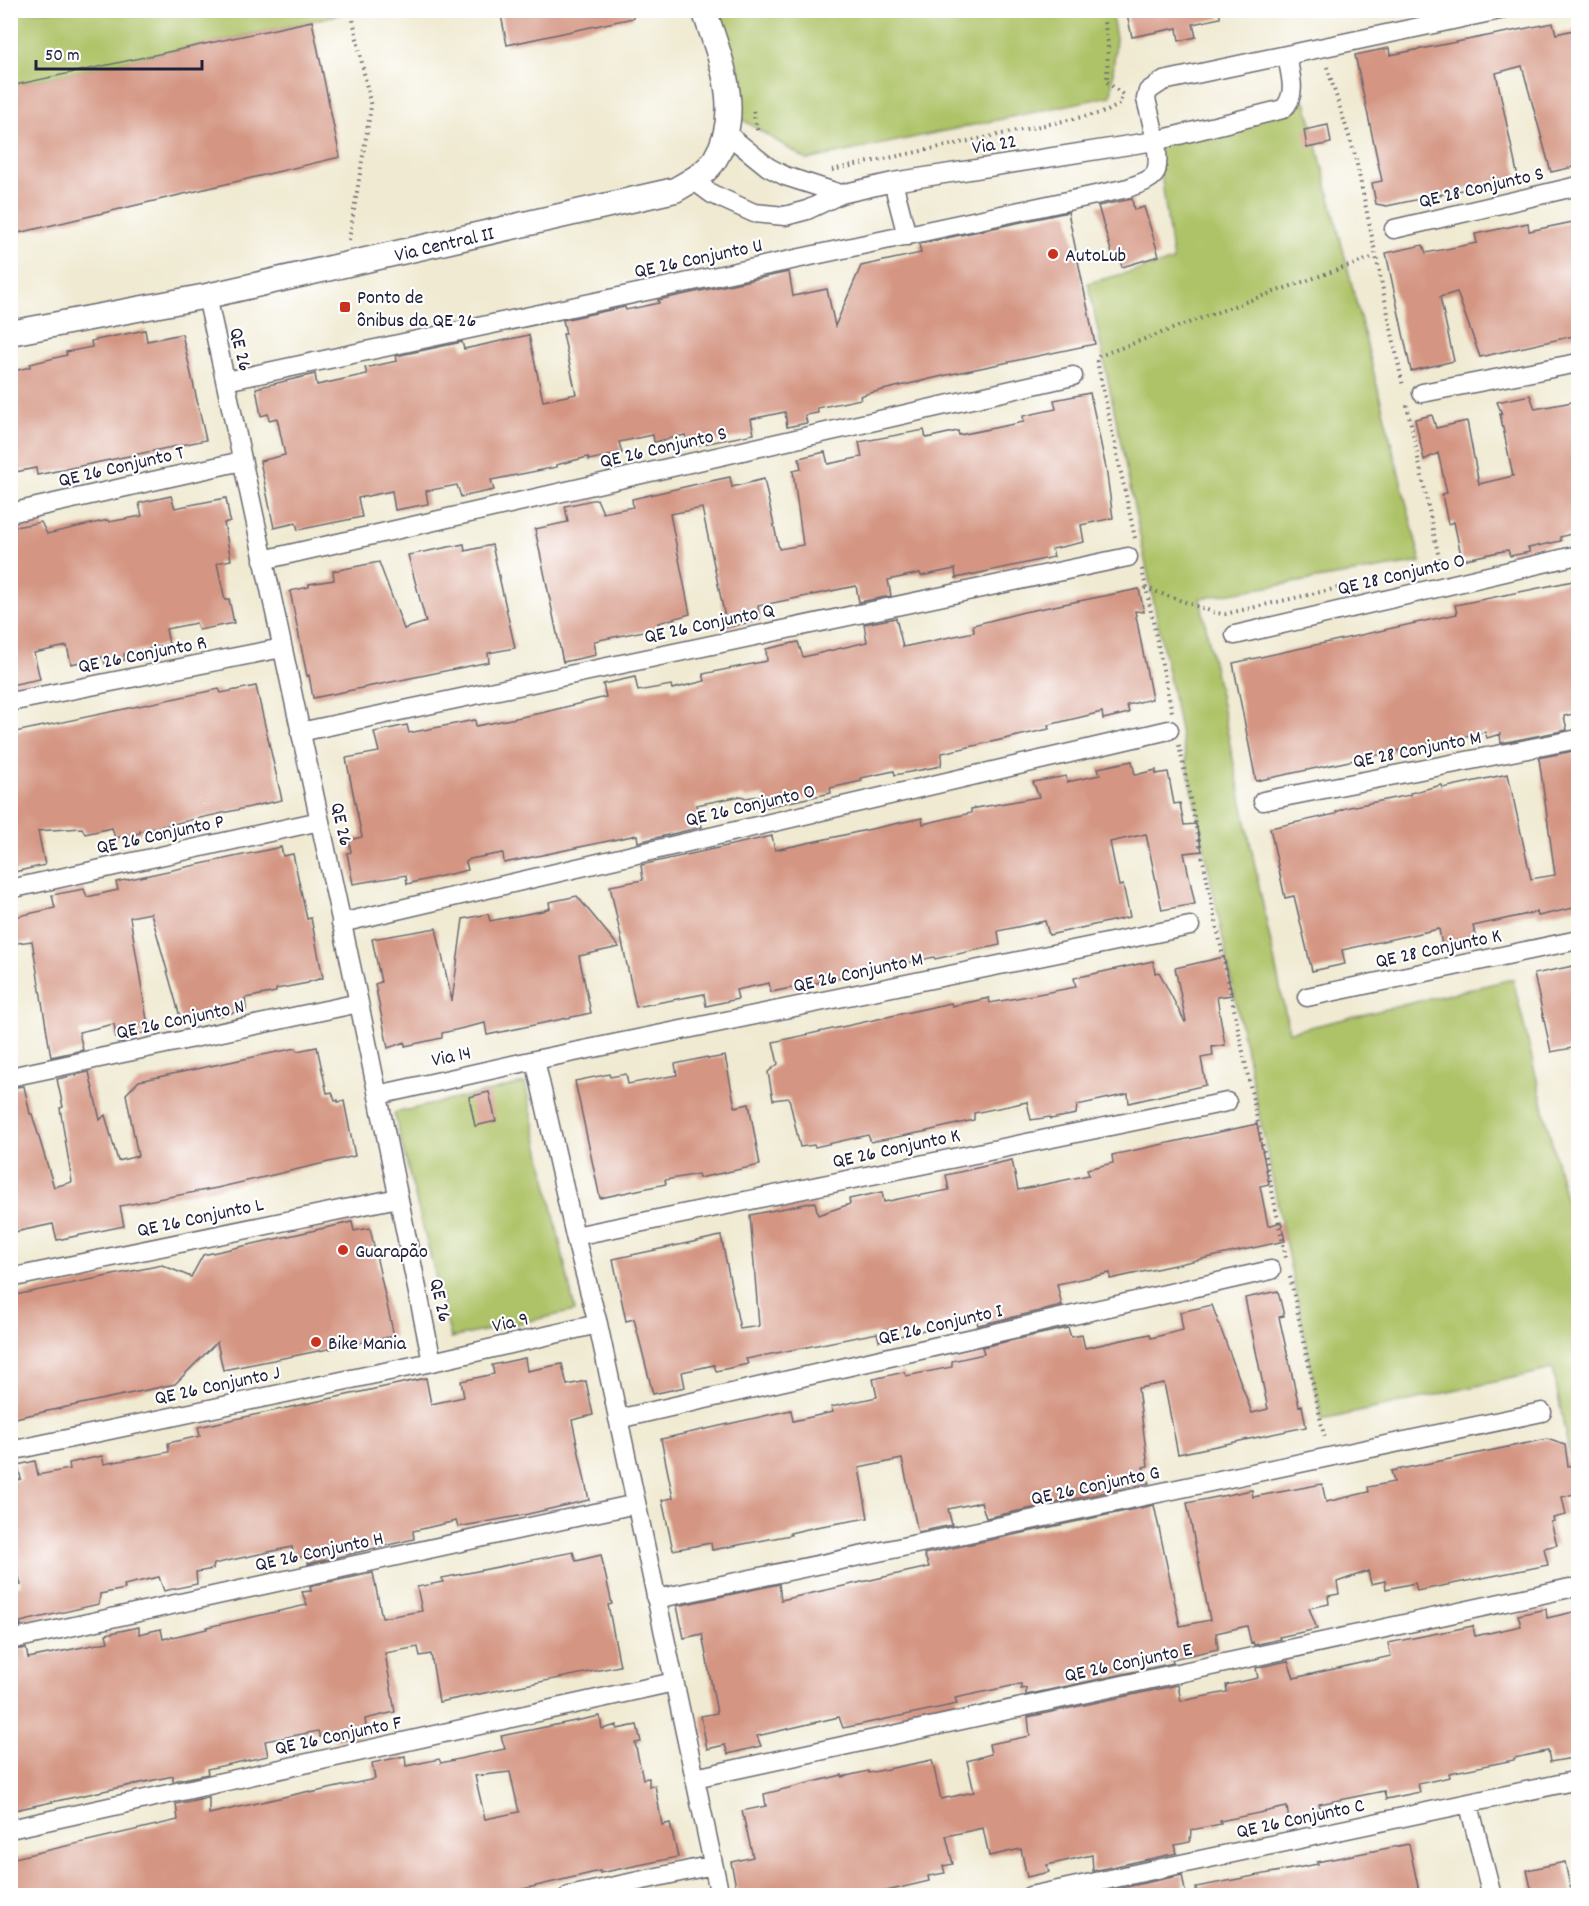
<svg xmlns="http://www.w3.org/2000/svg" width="1589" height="1906" font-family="Dekko,sans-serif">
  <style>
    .green { fill: #aec367; stroke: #687251; stroke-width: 1.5 }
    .building { fill: #d49582; fill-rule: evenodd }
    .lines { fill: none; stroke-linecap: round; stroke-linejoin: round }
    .street-casing { stroke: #6a6870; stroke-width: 21 }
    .secondary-casing { stroke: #6a6870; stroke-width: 27 }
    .path { stroke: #6a6870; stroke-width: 4; stroke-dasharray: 1.5 4.5; stroke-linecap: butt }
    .street { stroke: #fff; stroke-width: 18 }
    .secondary { stroke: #fff; stroke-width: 24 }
    .poi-dot { fill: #c8321e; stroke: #fff; stroke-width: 2 }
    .labels { text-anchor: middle; stroke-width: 4.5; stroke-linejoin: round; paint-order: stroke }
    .street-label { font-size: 20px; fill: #22223b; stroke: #fff }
    .poi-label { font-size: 20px; fill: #22223b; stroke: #fff; text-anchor: start }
  </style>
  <rect width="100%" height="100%" fill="#fff"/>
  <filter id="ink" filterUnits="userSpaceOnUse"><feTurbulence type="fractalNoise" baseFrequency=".0167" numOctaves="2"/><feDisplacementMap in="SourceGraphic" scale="12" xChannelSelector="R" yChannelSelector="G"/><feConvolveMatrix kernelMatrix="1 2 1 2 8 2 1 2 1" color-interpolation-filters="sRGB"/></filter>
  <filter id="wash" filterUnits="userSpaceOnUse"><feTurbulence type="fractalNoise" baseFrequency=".008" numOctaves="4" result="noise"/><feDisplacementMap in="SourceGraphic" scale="24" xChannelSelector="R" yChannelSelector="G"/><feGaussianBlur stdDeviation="1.35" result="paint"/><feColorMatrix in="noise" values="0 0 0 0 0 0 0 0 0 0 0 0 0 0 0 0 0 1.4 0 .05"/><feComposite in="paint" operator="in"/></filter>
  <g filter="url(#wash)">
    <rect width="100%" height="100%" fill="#f0ead2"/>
    <path class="green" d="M341 10V14L312 21 11 86 10 11Z
      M717 11H1111L1116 38 1111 96 807 160 740 118Z
      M1306 101 1421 562 1200 598 1289 1032 1513 979 1578 1253V1499L1553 1369 1322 1420 1088 283 1173 261 1157 145Z
      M525 1083 575 1311 451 1338 394 1113Z"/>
    <g id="blocks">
      <path class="building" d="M500 10H632L633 18 507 45Z
        M1126 10H1220V18L1193 24 1196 37 1179 41 1177 28 1132 37Z
        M312 21 340 157 10 235V86Z
        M1553 23 1556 34 1578 29V166L1551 172 1522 66 1496 73 1518 178 1387 206 1376 204 1372 183 1382 181 1355 55 1389 48 1390 55Z
        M1328 125 1331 143 1307 148 1304 130Z
        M1132 199 1134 210 1144 207 1159 256 1122 267 1120 260 1114 261 1098 206Z
        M1068 212 1095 344 947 375 866 394 860 396 861 399 817 408 818 413 805 415 807 423 787 427 785 412 751 419 754 434 689 447 685 435 654 442 653 435 619 442 622 453 589 460 588 457 556 465 557 467 491 480 494 490 461 497 457 485 426 491 428 504 395 510 392 491 358 498 362 517 298 530 296 523 274 528 260 461 285 455 277 418 269 420 268 414 261 416 256 388 315 374 317 385 367 374 365 368 397 361 396 356 462 342 464 349 529 335 543 401 576 394 563 334H566L563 320 625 307 626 310 659 303 658 300 789 272 793 296 827 289 835 326 861 266 921 253 919 244Z
        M1578 221V335L1480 357 1457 292 1440 297 1454 361 1411 371 1386 253 1423 245 1426 253 1477 243 1475 234 1528 223 1529 231Z
        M145 330 147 341 182 334 206 440 37 475 36 468 10 473V372L30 367V364L67 355 66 352 92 347 91 341Z
        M1090 393 1106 468 1113 518 1081 525 1084 542 1052 549 1054 557 956 578 955 569 921 576 920 573 888 580 891 596 859 602 856 586 758 606 760 620 727 627 702 508 670 514 690 614 658 623 659 628 594 641 596 655 563 662 535 529 568 522 565 506 597 499 603 513 633 507 632 499 697 484 730 477 732 487 764 479 779 549 803 545 793 471 801 469 799 458 825 452 828 464 862 457 859 442 924 430 926 438 958 431 959 435 1024 422 1023 416 1056 409 1054 400Z
        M1530 395 1535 409 1578 401V532L1560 537 1561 541 1528 548 1530 552 1510 556 1508 550 1462 560 1454 522 1448 524 1442 494 1447 493 1438 453 1424 460 1415 419 1432 415 1436 428 1467 421 1479 484 1513 476 1500 414H1502L1497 402Z
        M171 496 175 508 226 498 230 521 224 523 231 560 217 563 225 600 229 599 234 623 199 630 196 623 166 629 169 644 124 654 125 660 105 664 103 657 71 664 67 646 34 653 40 679 10 685V528L41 522 47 534 108 520 109 522 142 516 139 503Z
        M464 544 465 551 492 545 515 648 488 653 489 662 313 698 309 675 307 676 290 591 309 587V584L334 580 333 571 379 562 404 629 426 622 408 555Z
        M1578 580V713L1564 716 1567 730 1501 743 1500 734 1487 738 1485 732 1256 781 1233 663 1457 614 1455 605Z
        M1139 589 1144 612 1135 611 1152 699 1127 705 1129 713 1103 719 1102 712 1048 725 1049 729 942 753 941 766 895 775 894 771 861 778 862 781 830 788 831 793 766 807 764 795 746 798 741 796 696 805 702 827 638 842 637 835 504 863 503 853 470 859 466 862 468 870 407 884 406 875 353 884 347 853 351 852 349 840 362 837 346 758 379 752 374 732 407 725 409 733 475 720 476 726 541 713 606 697 603 684 635 677 638 691 671 685 672 689 705 681 703 674 767 661 766 649 798 642 803 657 867 642 864 624 896 618 903 647 974 632 973 625 1024 612Z
        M256 686 282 800 140 831V833L115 838 112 828 85 834 82 828 38 831 45 865 10 873V733L219 689 221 693Z
        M1573 751 1576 760 1578 759V907L1538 916 1537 912 1473 926 1476 939 1442 946 1439 929 1374 943 1342 950 1345 964 1312 971 1294 896 1285 898 1270 828 1336 814V812L1345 808 1410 795V793L1442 785 1443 788 1508 774 1531 879 1555 875 1539 758Z
        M1132 761 1135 775 1156 770V774L1168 772 1174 804 1180 803 1184 825 1196 824 1202 851 1184 853 1195 904 1162 910 1146 834 1110 842 1119 886 1123 885 1130 917 1049 935 1045 921 998 931 1000 945 935 959 934 957 902 964V966L771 992 769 983 736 990 738 999 706 1006 704 994 636 1007 610 886 643 880 641 865 772 836 775 850 922 818 923 824 971 813V809L1039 797 1033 782 1066 776 1067 782 1100 775 1098 768Z
        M281 847 283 856 293 854 307 919 311 918 323 978 309 982 308 983 276 989V992L245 998 246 1010 182 1024 151 913 130 917 149 1032 116 1038 114 1024 79 1032 83 1050 51 1057 32 941 10 944V918L55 908 52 895 84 889 87 897 118 890 116 882Z
        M577 896 619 947 579 956 591 1013 487 1035 485 1023 442 1033V1038L405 1046V1042L388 1048 375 984 381 982 372 939 436 928 452 1001 463 919 488 914 490 921 542 911 550 908 549 902Z
        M1224 957 1232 995 1217 997 1225 1045 1212 1047 1213 1056 1201 1058 1206 1085 1129 1103 1128 1094 1077 1105 1076 1114 1051 1119 1050 1117 1031 1120 1027 1102 974 1113V1120L923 1132 871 1142 868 1135 815 1147 814 1145 800 1147 789 1098 773 1100 768 1072 778 1064 773 1042 951 1003 952 1006 989 998 990 1003 1076 987 1074 978 1153 961 1155 973 1159 972 1185 1022 1186 1021 1175 968Z
        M1578 965V1047L1551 1052 1534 974Z
        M317 1047 327 1093 332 1092 335 1101 338 1100V1102L344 1101 355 1156 217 1188 120 1206 124 1226 57 1240 53 1224 10 1233V1088L24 1086 30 1114H32L54 1187 72 1182 60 1108 63 1107 57 1079 89 1072 100 1120 105 1115 118 1161 138 1156 126 1094 139 1081 296 1048 297 1051Z
        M725 1056 735 1107 749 1104 760 1165 699 1178 698 1174 665 1180 666 1184 600 1198 575 1081 609 1074 610 1077 626 1074 628 1084 677 1075 675 1064 707 1057 708 1059Z
        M489 1092 496 1121 475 1126 469 1097Z
        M1257 1124 1269 1184 1260 1186 1268 1226 1281 1222 1285 1241 1110 1279V1273L1057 1284 1062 1306 978 1325 975 1315 940 1323 941 1326 879 1341 877 1333 746 1359 748 1364 716 1371 714 1365 682 1372 685 1387 653 1394 634 1319 626 1321 613 1259 721 1236 740 1329 759 1326 750 1215 815 1202 818 1215 850 1204 849 1199 882 1192 884 1202 917 1195 918 1196 949 1190 946 1175 1012 1160 1018 1190 1089 1175 1087 1169 1113 1163 1112 1155Z
        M352 1222 354 1231 370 1228 394 1336 223 1370 217 1342 175 1384 10 1419V1296L162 1265 191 1277 203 1255Z
        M1278 1291 1284 1316 1279 1317 1299 1406 1302 1405 1306 1427 1178 1454 1164 1383 1138 1388 1148 1466 1143 1467 1149 1483 986 1518 981 1502 948 1509 952 1525 918 1532 902 1459 859 1468 868 1518 816 1527 790 1533 791 1535 712 1550 711 1543 673 1550 662 1500 673 1498 661 1439 791 1410 793 1421 833 1412 831 1407 877 1397 873 1379 904 1372 906 1376 952 1367V1361L984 1354 982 1347 1068 1328 1071 1337 1082 1335 1085 1348 1150 1334 1151 1338 1183 1330 1180 1312 1212 1305 1252 1413 1268 1409 1245 1298Z
        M525 1358 527 1371 562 1364 567 1385 586 1381 593 1415 572 1420 589 1500 524 1515 458 1527 456 1521 413 1531 414 1539 308 1564V1555L294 1558 292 1547 227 1561 214 1564 213 1569 196 1572 197 1584 164 1591 159 1577 124 1585 125 1589 100 1594 99 1604 20 1622 21 1626 10 1628V1586L21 1585 10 1537V1482L21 1479 18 1465 35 1461 38 1475 70 1469 69 1463 102 1456 104 1464 169 1452 168 1443 200 1436 198 1427 426 1378 431 1404 464 1397 461 1381 494 1374 492 1365Z
        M1547 1439 1565 1445 1568 1466 1574 1465 1578 1485V1493L1562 1497 1566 1515 1553 1518 1554 1521 1551 1522 1557 1545 1544 1548 1548 1565 1417 1591 1415 1583 1386 1589 1385 1581 1371 1584 1368 1571 1337 1582 1339 1594 1328 1596 1329 1604 1309 1608 1317 1629 1279 1637 1280 1639 1254 1645 1253 1642 1251 1643 1247 1626 1216 1633 1218 1649 1172 1659 1173 1663 1026 1695V1688L1021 1689V1684L955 1698 957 1704 858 1725 843 1728 839 1717 757 1736 761 1746 728 1754 725 1745 707 1749 701 1716 717 1713 702 1634 684 1638 677 1606 779 1584 781 1600 929 1567 924 1554 1154 1505 1180 1626 1210 1620 1187 1503 1252 1490 1253 1497 1322 1484 1326 1502 1369 1492 1368 1487 1394 1482 1391 1471Z
        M573 1552 576 1561 601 1555 612 1604 608 1605 620 1666 439 1702 431 1654 420 1656 418 1647 385 1653 395 1712 365 1719 367 1735 334 1741 333 1734 320 1737 318 1731 265 1741 268 1756 207 1769 208 1774 173 1781V1776L10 1811V1651L26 1648 28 1658 108 1642 106 1634 139 1627V1634L161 1629 163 1639 207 1629V1627L307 1605 302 1592 311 1591 310 1586 373 1573 382 1618 422 1611 417 1587 443 1582 442 1578Z
        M1546 1609 1547 1618 1578 1611V1757L1550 1762 1548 1751 1514 1758V1760L1449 1773 1450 1777 1418 1784 1420 1792 1386 1799 1384 1791 1319 1804 1321 1814 1289 1821 1287 1807 1220 1821 1221 1824 1191 1830 1190 1842 1175 1845 1177 1853 1093 1871 1092 1855 1047 1865 1049 1872 1027 1877 1021 1849 989 1856 983 1828 946 1836 953 1864 943 1866 945 1873 928 1876 929 1881 866 1896H746L744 1890 737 1892 731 1862 753 1857 742 1811 766 1806 764 1794 842 1775V1777L868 1771 869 1773 932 1760 941 1799 974 1792 967 1761 991 1754 989 1744 1030 1736 1028 1717 1178 1685 1181 1701 1227 1692 1226 1685 1258 1678 1256 1668 1288 1661 1294 1678 1391 1656 1388 1643 1473 1626 1475 1636 1521 1626 1518 1615Z
        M600 1716 602 1729 617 1725V1729L637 1725 641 1742 635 1743 643 1779 649 1778V1786L655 1785 662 1825 670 1823 678 1857 600 1873V1871L494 1896H10V1859L178 1820 176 1804 209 1797V1814L310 1791V1793L375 1779 372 1763 405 1756 406 1766 439 1759 441 1763 505 1749 501 1736ZM510 1772 519 1812 485 1819 475 1776Z
        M1409 1844 1420 1896H1197L1196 1887 1318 1864 1317 1862Z
        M1565 1862 1572 1896H1539L1538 1892 1532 1893 1527 1870Z
        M1182 1875 1186 1896H1100L1099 1893Z"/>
    </g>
  </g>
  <g filter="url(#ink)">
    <use href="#blocks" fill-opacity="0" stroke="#6a6870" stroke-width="1.5"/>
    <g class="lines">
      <defs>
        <path id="street" d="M726 133 768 167 785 176 841 194
          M693 180 712 194 754 213 785 216 807 210 841 194 893 182 1155 141 1283 109C1298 95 1290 74 1287 56
          M893 182 907 236
          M1394 229 1578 186
          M207 296 359 1003 432 1362
          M226 381 1128 188C1137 184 1148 182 1154 175 1164 162 1150 116 1146 99L1148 91 1163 81 1500 10
          M1422 393 1578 363
          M10 513 242 461
          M263 560 1073 376
          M1235 635 1578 555
          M10 702 282 648
          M300 732 1128 557
          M1263 801 1578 739
          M10 889 320 821
          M341 923 1169 730
          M1307 997 1578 940
          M535 1060 575 1236 598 1324 720 1896
          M10 1077 359 1003
          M378 1095 535 1060 1190 926
          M575 1236 1227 1102
          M10 1278 398 1198
          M618 1419 1271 1270
          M10 1451 432 1362 598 1324
          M656 1599 1542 1412
          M10 1640 636 1504
          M695 1778 1570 1588
          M1469 1805 1492 1896
          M10 1829 674 1682
          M569 1896 713 1865
          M1030 1896 1578 1780"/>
        <path id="secondary" d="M10 333 207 296 675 190C689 182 707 173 715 159 744 112 720 57 704 10"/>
      </defs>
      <use href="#street" class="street-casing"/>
      <use href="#secondary" class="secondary-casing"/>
      <path class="path" d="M1327 67 1355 155 1403 386
        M753 111 758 133
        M832 170 1106 112 1120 104 1122 94 1107 82 1108 43 1102 10
        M349 240 371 107 351 10
        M1407 405 1441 568
        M1135 538 1097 361 1099 356 1234 306 1374 257
        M1142 569 1172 712
        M1145 588 1216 613 1225 614 1351 585
        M1179 745 1286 1258
        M1290 1277 1325 1440"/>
      <use href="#street" class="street"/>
      <use href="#secondary" class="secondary"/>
    </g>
  </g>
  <g class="poi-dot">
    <circle cx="1053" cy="254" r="6"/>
    <rect x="339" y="301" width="12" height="12" rx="3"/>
    <circle cx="343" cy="1250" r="6"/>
    <circle cx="316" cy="1342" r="6"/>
  </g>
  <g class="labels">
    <g class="street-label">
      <text transform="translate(994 143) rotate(-9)" y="7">Via 22</text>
      <text transform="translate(1481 186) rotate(-13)" y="7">QE 28 Conjunto S</text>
      <text transform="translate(444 243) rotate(-13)" y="7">Via Central II</text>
      <text transform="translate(698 257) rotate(-12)" y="7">QE 26 Conjunto U</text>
      <text transform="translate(242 349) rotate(77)" y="7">QE 26</text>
      <text transform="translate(663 446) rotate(-13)" y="7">QE 26 Conjunto S</text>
      <text transform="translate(121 465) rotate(-13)" y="7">QE 26 Conjunto T</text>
      <text transform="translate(1401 573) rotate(-13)" y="7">QE 28 Conjunto O</text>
      <text transform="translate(709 622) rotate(-12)" y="7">QE 26 Conjunto Q</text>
      <text transform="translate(142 653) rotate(-11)" y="7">QE 26 Conjunto R</text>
      <text transform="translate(1417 748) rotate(-11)" y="7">QE 28 Conjunto M</text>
      <text transform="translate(750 804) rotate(-13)" y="7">QE 26 Conjunto O</text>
      <text transform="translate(343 824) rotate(78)" y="7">QE 26</text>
      <text transform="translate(160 833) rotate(-12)" y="7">QE 26 Conjunto P</text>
      <text transform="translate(1438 947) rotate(-12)" y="7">QE 28 Conjunto K</text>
      <text transform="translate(858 971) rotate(-12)" y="7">QE 26 Conjunto M</text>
      <text transform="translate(180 1018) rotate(-12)" y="7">QE 26 Conjunto N</text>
      <text transform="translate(451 1055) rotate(-12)" y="7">Via 14</text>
      <text transform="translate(896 1147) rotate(-12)" y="7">QE 26 Conjunto K</text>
      <text transform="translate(200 1216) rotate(-12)" y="7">QE 26 Conjunto L</text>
      <text transform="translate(442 1300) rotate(78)" y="7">QE 26</text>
      <text transform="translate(510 1321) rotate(-13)" y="7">Via 9</text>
      <text transform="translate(940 1323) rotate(-13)" y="7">QE 26 Conjunto I</text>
      <text transform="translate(217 1384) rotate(-12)" y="7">QE 26 Conjunto J</text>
      <text transform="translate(1095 1484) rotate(-12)" y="7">QE 26 Conjunto G</text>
      <text transform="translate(319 1550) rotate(-12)" y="7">QE 26 Conjunto H</text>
      <text transform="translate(1128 1661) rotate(-12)" y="7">QE 26 Conjunto E</text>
      <text transform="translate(338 1734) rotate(-12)" y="7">QE 26 Conjunto F</text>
      <text transform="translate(1300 1817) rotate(-12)" y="7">QE 26 Conjunto C</text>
    </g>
    <g class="poi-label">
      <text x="1065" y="261">AutoLub</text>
      <text x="357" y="303">Ponto de<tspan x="357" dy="23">ônibus da QE 26</tspan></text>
      <text x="355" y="1257">Guarapão</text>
      <text x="328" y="1349">Bike Mania</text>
    </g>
  </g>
  <rect width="1589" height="1906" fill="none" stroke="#fff" stroke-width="36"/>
  <path d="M36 60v9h166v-9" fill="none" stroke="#22223b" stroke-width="3"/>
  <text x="45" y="60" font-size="18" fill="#22223b" stroke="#ffffff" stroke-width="4.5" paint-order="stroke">50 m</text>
</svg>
